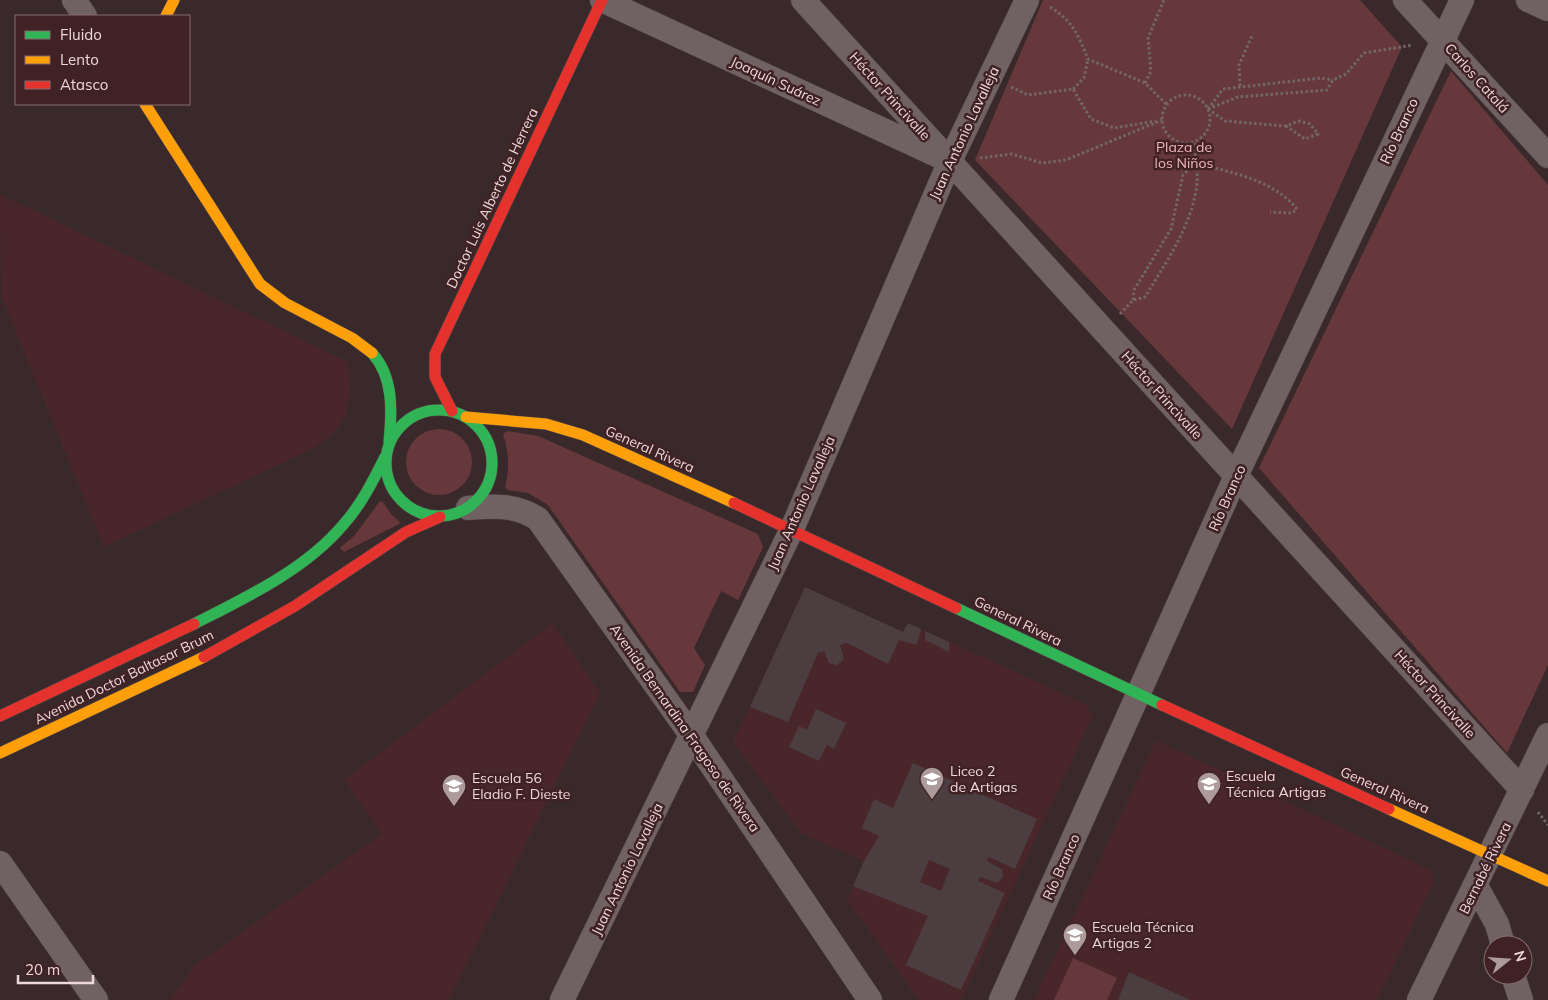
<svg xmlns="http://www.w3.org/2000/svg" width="1548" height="1000" font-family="Mulish,sans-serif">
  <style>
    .built { fill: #492629 }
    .green { fill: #67383b }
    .building { fill: #4c3e40; fill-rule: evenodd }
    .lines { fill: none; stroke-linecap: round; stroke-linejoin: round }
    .street-casing { stroke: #554647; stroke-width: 25 }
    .fast-casing { stroke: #554647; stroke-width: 12 }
    .slow-casing { stroke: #554647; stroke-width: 12 }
    .jam-casing { stroke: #554647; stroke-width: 12 }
    .path { stroke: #726667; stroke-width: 3; stroke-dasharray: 2.5 2.5; stroke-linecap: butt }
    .street { stroke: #706263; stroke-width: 24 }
    .fast { stroke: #30b455; stroke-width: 11 }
    .slow { stroke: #ff9f0a; stroke-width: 11 }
    .jam { stroke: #e5322d; stroke-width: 11 }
    .labels { text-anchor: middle; stroke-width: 5; stroke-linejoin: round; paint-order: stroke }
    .street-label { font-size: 14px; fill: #ecd8d9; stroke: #402225 }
    .park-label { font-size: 14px; fill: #f4b6b9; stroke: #402225 }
    .poi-label { font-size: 14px; fill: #ecd8d9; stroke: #402225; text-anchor: start }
  </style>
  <rect width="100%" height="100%" fill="#39292b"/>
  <path class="built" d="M0 194 348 362 350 393 346 415 335 432 316 447 104 547 1 296Z
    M805 587 903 632 908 623 1088 705 1092 717 961 1000H919L847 900 864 861 801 833 733 742Z
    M553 623 600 693 449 1000H170L195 965 382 834 344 780Z
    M1156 740 1431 870 1434 881 1377 1000H1034Z"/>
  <path class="green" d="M1043 0H1360L1402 47 1232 429 975 160Z
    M1451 71 1548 185V665L1507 753 1259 468Z
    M406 462a33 33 0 1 1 66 0a33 33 0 1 1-66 0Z
    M508 431 538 436 758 534 763 547 738 600 721 591 694 648 705 665 693 692H680L548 505 528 493 508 490 505 487C510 468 509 454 503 434Z
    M380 501 383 502 391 514 400 522 399 524 344 552 340 548 355 535Z
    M1073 958 1117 978 1107 1000H1054Z"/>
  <path class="building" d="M805 587 903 632 908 623 921 629 917 645 899 640 888 664 847 643 840 645 844 659 837 665 829 663 824 651 818 653 788 722 750 707Z
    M925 631 949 642V652L925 640Z
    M816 709 846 723 834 749 827 745 819 761 789 747 799 726 807 730Z
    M913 763 1037 819 1015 869 989 857 987 861 1002 869 1003 877 997 883 980 877 978 881 1005 893 961 990 906 965 928 916 853 886 864 861 879 836 862 828 874 799 893 808ZM929 860 950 869 941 891 920 882Z
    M1129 972 1190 1000H1118Z"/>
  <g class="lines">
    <defs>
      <path id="street" d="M74 0 85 16
        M602 0 939 156
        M803 0 1522 790
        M1405 0 1548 156
        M1528 0 1548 9
        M468 508C495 506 515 504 538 519L692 736 870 1000
        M0 863 96 1000
        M1476 886 1497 924 1503 945
        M1513 975 1521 1000
        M562 1000 792 529 950 161 1027 0
        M1001 1000 1236 476 1462 0
        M1419 1000 1548 735"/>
      <path id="fast" d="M372 353C394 377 392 412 389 442
        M386 463a53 53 0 1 1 106 0a53 53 0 1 1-106 0Z
        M956 608 1162 705
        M194 624C245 598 305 570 343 525 361 505 373 481 385 457"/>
      <path id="slow" d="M166 16 174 0
        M145 104 260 284 285 303 352 338 372 353
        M466 417 546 424 583 435 734 503
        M0 753 204 657
        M1389 809 1548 881"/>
      <path id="jam" d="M452 411 435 377V354L602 0
        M734 503 956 608
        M204 657 295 606 406 532 440 517
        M1162 705 1389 809
        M0 716 194 624"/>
    </defs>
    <use href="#street" class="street-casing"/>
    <use href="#fast" class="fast-casing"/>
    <use href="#slow" class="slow-casing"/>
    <use href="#jam" class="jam-casing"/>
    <path class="path" d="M1050 7C1073 21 1078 35 1088 59L1145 83 1167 105
      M1145 83 1151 71 1148 38 1164 0
      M1240 86 1239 65 1252 36
      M1011 87 1028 95 1073 89 1091 119 1114 128 1156 121
      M1073 89 1084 78 1088 59
      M1162 119a24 24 0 1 1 48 0a24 24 0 1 1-48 0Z
      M1208 109 1238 97 1327 90 1333 80 1346 74 1364 53 1413 45
      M1208 109 1225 121 1286 126 1299 121 1310 124 1318 134 1305 139 1286 126
      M1208 109 1223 89 1321 78 1333 80
      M980 158 1012 154 1042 163 1066 160 1162 120
      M1133 300 1134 290 1171 229 1183 175 1195 163C1232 173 1272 179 1297 209L1292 213 1270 212
      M1120 314 1133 300 1145 297C1166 262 1192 226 1197 184 1198 171 1195 155 1194 141
      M1538 812 1548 825"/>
    <use href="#street" class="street"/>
    <use href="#fast" class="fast"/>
    <use href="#slow" class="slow"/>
    <use href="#jam" class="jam"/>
  </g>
  <defs>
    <symbol id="school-pin" viewBox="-11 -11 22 30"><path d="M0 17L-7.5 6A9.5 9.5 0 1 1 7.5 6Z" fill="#ad9b9c" stroke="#402225"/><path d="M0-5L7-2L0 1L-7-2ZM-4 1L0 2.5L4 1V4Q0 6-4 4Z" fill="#fff"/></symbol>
  </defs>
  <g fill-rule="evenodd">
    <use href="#school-pin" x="918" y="765" width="28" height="38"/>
    <use href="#school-pin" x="1195" y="770" width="28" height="38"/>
    <use href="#school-pin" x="440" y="772" width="28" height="38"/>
    <use href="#school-pin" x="1061" y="921" width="28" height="38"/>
  </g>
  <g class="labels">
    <g class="street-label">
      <text transform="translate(1477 78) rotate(48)" y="5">Carlos Catalá</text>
      <text transform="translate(776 81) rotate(25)" y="5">Joaquín Suárez</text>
      <text transform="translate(890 96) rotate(48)" y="5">Héctor Princivalle</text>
      <text transform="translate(1399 131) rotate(-65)" y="5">Río Branco</text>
      <text transform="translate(964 133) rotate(-65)" y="5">Juan Antonio Lavalleja</text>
      <text transform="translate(492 198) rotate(-65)" y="5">Doctor Luis Alberto de Herrera</text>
      <text transform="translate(1162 395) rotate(48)" y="5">Héctor Princivalle</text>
      <text transform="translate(650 449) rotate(24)" y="5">General Rivera</text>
      <text transform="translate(1227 498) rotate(-66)" y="5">Río Branco</text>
      <text transform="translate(801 503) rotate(-66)" y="5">Juan Antonio Lavalleja</text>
      <text transform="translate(1018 621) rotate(26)" y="5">General Rivera</text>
      <text transform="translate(124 677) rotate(-26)" y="5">Avenida Doctor Baltasar Brum</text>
      <text transform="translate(1435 694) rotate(48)" y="5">Héctor Princivalle</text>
      <text transform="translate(685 728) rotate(55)" y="5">Avenida Bernardina Fragoso de Rivera</text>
      <text transform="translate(1385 790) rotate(24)" y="5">General Rivera</text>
      <text transform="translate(1061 867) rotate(-66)" y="5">Río Branco</text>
      <text transform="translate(1485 868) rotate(-64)" y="5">Bernabé Rivera</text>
      <text transform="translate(627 869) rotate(-64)" y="5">Juan Antonio Lavalleja</text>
    </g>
    <g class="park-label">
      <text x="1184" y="152">Plaza de<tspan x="1184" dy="16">los Niños</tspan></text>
    </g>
    <g class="poi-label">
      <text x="950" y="776">Liceo 2<tspan x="950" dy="16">de Artigas</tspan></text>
      <text x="1226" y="781">Escuela<tspan x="1226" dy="16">Técnica Artigas</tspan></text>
      <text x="472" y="783">Escuela 56<tspan x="472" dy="16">Eladio F. Dieste</tspan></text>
      <text x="1092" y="932">Escuela Técnica<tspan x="1092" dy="16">Artigas 2</tspan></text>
    </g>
  </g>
  <rect x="15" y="15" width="175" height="90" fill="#402225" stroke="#856b6d"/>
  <rect x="25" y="31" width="25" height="8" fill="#30b455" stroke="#856b6d"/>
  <text x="60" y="40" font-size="15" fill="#ecd8d9">Fluido</text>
  <rect x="25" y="56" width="25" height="8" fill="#ff9f0a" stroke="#856b6d"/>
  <text x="60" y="65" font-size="15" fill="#ecd8d9">Lento</text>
  <rect x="25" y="81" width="25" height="8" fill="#e5322d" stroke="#856b6d"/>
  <text x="60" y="90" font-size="15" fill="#ecd8d9">Atasco</text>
  <g transform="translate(1508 960) rotate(73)"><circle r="24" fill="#402225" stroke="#856b6d"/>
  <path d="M0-4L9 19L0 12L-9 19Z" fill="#ad9b9c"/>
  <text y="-8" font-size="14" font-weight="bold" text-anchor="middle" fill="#ecd8d9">N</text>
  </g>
  <path d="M18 975v8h75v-8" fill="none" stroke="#ecd8d9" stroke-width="2.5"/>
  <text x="25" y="975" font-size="15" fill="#ecd8d9" stroke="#402225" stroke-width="4" paint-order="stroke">20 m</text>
</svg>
